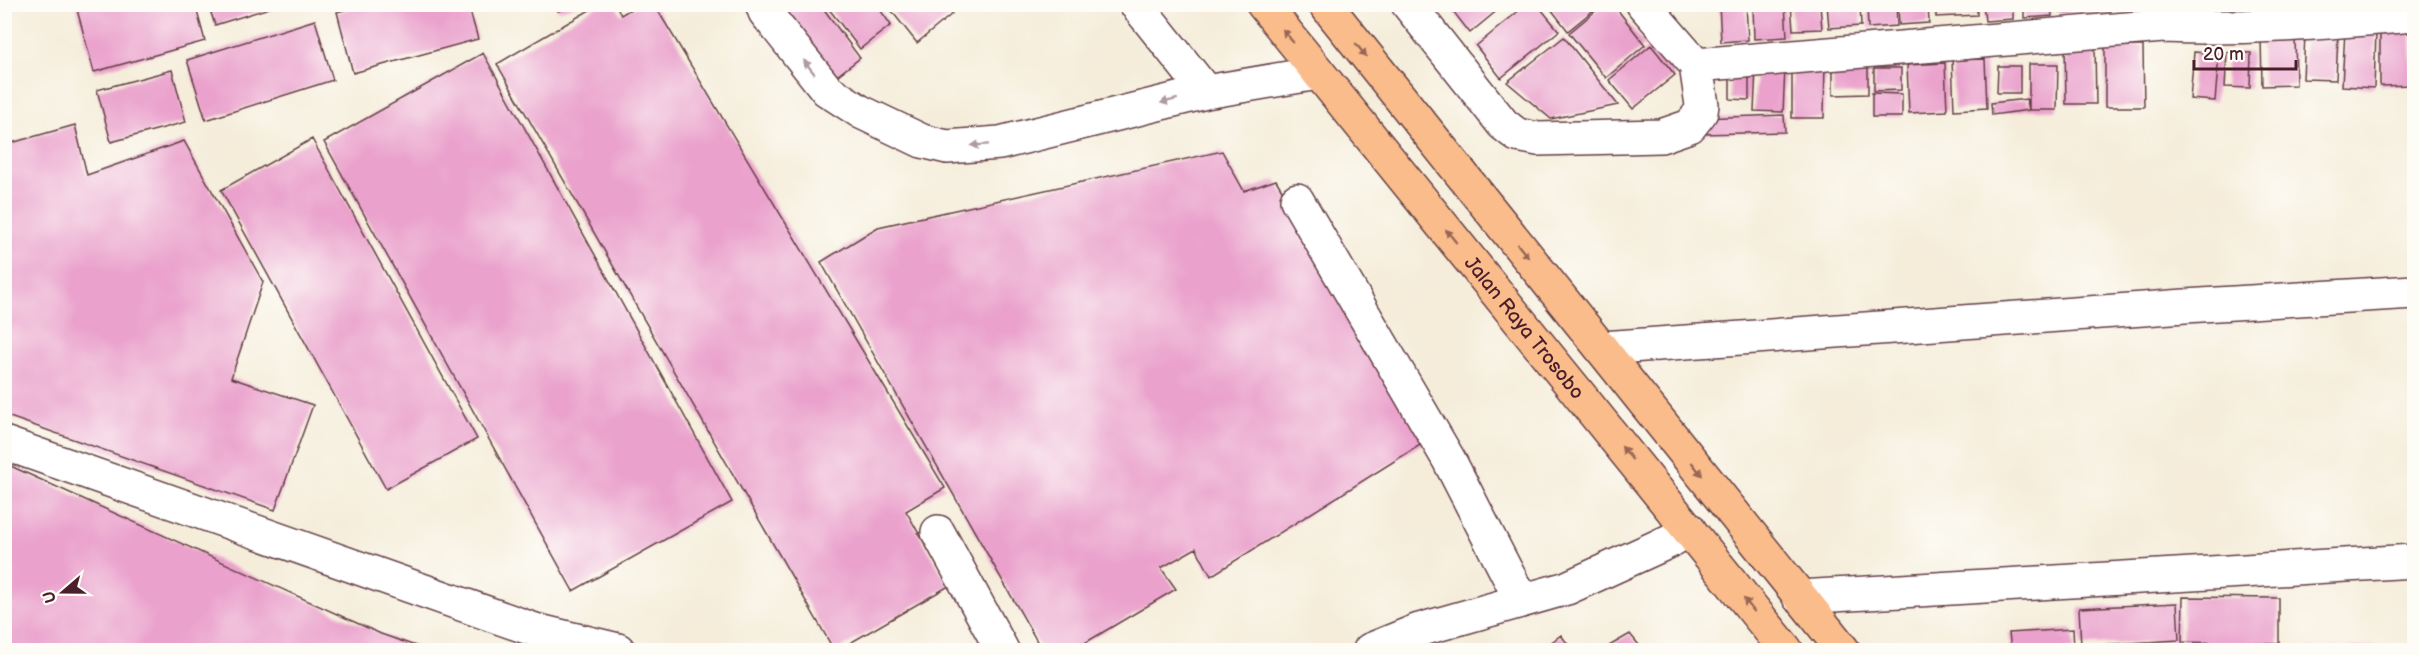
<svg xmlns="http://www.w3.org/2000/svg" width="2419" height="655" font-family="'Balsamiq Sans',sans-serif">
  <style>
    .building { fill: #eaa1cc }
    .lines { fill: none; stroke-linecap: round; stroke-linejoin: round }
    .minor-casing { stroke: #643e45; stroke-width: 36 }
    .highway-casing { stroke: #643e45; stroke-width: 36 }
    .minor { stroke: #fff; stroke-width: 33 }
    .highway { stroke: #f9bc8a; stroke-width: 33 }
    .oneway { fill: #996656 }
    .oneway2 { fill: #ae9aa0 }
    .labels { text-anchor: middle; stroke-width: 4.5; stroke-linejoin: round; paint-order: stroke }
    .street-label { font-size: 20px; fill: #4a1f2b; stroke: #fdfcf7 }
  </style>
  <rect width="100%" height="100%" fill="#fdfcf7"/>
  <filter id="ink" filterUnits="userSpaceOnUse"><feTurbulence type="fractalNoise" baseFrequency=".0167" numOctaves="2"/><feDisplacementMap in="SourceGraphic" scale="12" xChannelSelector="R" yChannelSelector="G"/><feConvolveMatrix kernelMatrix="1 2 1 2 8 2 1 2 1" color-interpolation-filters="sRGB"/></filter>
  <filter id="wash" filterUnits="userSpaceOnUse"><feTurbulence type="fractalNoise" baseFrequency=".008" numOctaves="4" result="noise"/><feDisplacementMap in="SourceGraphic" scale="24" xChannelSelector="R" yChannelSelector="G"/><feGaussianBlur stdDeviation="1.35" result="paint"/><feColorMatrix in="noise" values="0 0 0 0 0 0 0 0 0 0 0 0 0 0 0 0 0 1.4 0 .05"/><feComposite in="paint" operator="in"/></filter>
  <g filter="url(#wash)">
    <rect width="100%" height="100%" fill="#f5edda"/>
    <g id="blocks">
      <path class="building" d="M4 4H25V5L4 11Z
        M81 4H195L205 41 94 72 76 6Z
        M208 4H279V5L215 25Z
        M364 4H468L478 39 353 73 337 12Z
        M556 4H577V5L558 11Z
        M600 4H615L621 15 639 4H654L945 488 906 511 949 586 838 650H834L497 64Z
        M771 4H820L860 58 829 82Z
        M825 4H876L891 25 860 49Z
        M886 4H944L952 14 917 43Z
        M1450 4H1505L1470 33 1449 6Z
        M1527 4H1537L1559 31 1501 78 1476 46Z
        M1547 4H1601L1568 31Z
        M1604 4H1613L1645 45 1606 78 1569 33Z
        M1719 4H1746L1748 40 1721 42Z
        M1753 4H1785L1787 37 1754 39Z
        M1791 4H1820L1822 29 1793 30Z
        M1827 4H1860L1861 26 1829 28Z
        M1867 4H1896L1897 26 1868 28Z
        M1898 4H1928L1929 23 1899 25Z
        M1936 4H1977V15L1936 17Z
        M1983 4H2013V19L1985 21Z
        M2024 4H2051L2052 16 2024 18Z
        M2059 4H2109L2110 11 2060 13Z
        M2116 5H2138V8L2116 10Z
        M315 20 333 80 206 120 187 60Z
        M2345 30 2376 32 2374 88 2342 86Z
        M2411 32 2412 85 2380 86V33Z
        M2305 34 2338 35 2336 80 2303 79Z
        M2295 36 2296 85 2262 86 2261 37Z
        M1564 37 1618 105 1551 119 1507 82Z
        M1651 45 1675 75 1633 109 1609 80Z
        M2065 46H2095L2096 104H2066Z
        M2105 46H2143L2144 107H2105Z
        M2194 52 2219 54 2215 101 2190 99Z
        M2227 52 2251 53 2250 88 2225 87Z
        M483 53 732 502 573 591 324 142Z
        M1792 57 1825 58 1824 118H1792Z
        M1985 59 1987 108 1954 110 1952 60Z
        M1945 63 1947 111 1909 113 1907 65Z
        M2029 64H2058L2057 110H2029Z
        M1998 66H2020V93H1997Z
        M1756 67 1785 68 1783 112 1754 111Z
        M1833 67H1868V94L1833 95Z
        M1874 68H1901V90L1874 91Z
        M172 70 186 122 111 142 97 90Z
        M1730 73 1749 74V100L1730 99Z
        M1872 93 1902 94V117H1872Z
        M2027 99 2029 110 1992 115 1991 103Z
        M1784 115 1785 132 1701 134 1700 118Z
        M75 125 87 175 184 141 263 282 231 378 313 405 275 510 4 415V145Z
        M312 139 477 439 386 489 221 190Z
        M1222 151 1244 191 1276 180 1428 440 1211 576 1196 548 1161 568 1176 589 1073 650H1042L821 262 878 227Z
        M4 463 381 634 427 650H4Z
        M2183 597 2279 598V644L2182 642Z
        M2177 603 2179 640 2081 646 2079 608Z
        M2073 629 2074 650H2011L2009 633Z
        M1630 634 1643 650H1602Z
        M1561 635 1572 650H1541Z
        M2381 646V650H2309V649Z"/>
    </g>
  </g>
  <g filter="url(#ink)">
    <use href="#blocks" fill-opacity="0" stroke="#643e45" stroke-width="1.5"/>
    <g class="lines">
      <defs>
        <path id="minor" d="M762 4 765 12 827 90 861 112 922 141 947 147 1000 143 1206 92 1318 73
          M1136 4 1206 92
          M1408 4 1503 124 1517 135 1538 139 1661 136 1690 126 1701 112 1702 105 1696 65 1643 4
          M2163 26C2247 30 2331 22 2414 15
          M1696 65 2163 26 2162 4
          M1297 200 1449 460 1521 600
          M1602 348 2185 306 2414 292
          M4 443 535 630 618 650
          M938 532 1002 650
          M1799 597 2414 561
          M1370 650 1419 630 1567 588 1670 541 1689 529"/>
        <g id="highway">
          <path id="s1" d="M1263 4 1786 650"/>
          <path d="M1325 4 1843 650"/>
        </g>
      </defs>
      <use href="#minor" class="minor-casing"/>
      <use href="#highway" class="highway-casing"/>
      <use href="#minor" class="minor"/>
      <use href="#highway" class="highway"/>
    </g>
    <defs><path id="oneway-solid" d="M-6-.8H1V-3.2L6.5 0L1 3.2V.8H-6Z" transform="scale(1.5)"/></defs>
    <g class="oneway">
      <use href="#oneway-solid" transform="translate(1288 36) rotate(-129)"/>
      <use href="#oneway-solid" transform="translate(1361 50) rotate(51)"/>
      <use href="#oneway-solid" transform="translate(1451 236) rotate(-129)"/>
      <use href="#oneway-solid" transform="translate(1523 251) rotate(51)"/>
      <use href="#oneway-solid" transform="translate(1627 453) rotate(-129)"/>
      <use href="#oneway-solid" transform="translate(1697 469) rotate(52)"/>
      <use href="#oneway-solid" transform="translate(1749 605) rotate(-129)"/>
    </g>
    <g class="oneway2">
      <use href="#oneway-solid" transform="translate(809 67) rotate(-128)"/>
      <use href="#oneway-solid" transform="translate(1169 101) rotate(166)"/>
      <use href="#oneway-solid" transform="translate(980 145) rotate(176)"/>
    </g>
  </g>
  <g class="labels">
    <g class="street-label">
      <text dy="7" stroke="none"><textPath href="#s1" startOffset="416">Jalan Raya Trosobo</textPath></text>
    </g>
  </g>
  <rect width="2419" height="655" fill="none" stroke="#fdfcf7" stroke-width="24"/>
  <g transform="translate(63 592) rotate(250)" stroke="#fdfcf7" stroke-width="4.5" paint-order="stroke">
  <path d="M0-4.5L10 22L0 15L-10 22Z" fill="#4a1f2b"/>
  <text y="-9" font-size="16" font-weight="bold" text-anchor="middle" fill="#4a1f2b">U</text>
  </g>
  <path d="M2194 60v9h102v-9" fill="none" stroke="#4a1f2b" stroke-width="3"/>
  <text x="2203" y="60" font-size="18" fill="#4a1f2b" stroke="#fdfcf7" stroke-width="4.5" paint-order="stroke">20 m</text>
</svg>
